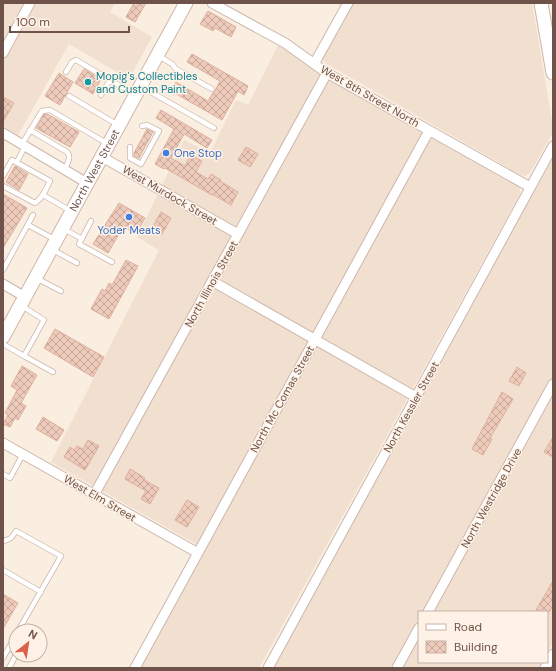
<svg xmlns="http://www.w3.org/2000/svg" width="556" height="671" font-family="'DM Sans',sans-serif">
  <style>
    .residential { fill: #f1dfd0 }
    .building { fill: url(#building-cross-hatch); stroke: #dfaf9c }
    .lines { fill: none; stroke-linecap: round; stroke-linejoin: round }
    .lane-casing { stroke: #ccb7ac; stroke-width: 6 }
    .street-casing { stroke: #ccb7ac; stroke-width: 11 }
    .secondary-casing { stroke: #cfb6a9; stroke-width: 15 }
    .lane { stroke: #fff; stroke-width: 4.5 }
    .street { stroke: #fff; stroke-width: 9 }
    .secondary { stroke: #fff; stroke-width: 13 }
    .culture-dot { fill: #0f9aa8; stroke: #fef2e7; stroke-width: 1.5 }
    .shop-dot { fill: #3f7fe0; stroke: #fef2e7; stroke-width: 1.5 }
    .labels { text-anchor: middle; stroke-width: 3; stroke-linejoin: round; paint-order: stroke }
    .culture-label { font-size: 11px; fill: #0d838f; stroke: #fef2e7; text-anchor: start }
    .street-label { font-size: 11px; fill: #6f534a; stroke: #fef2e7 }
    .shop-label { font-size: 11px; fill: #366cbe; stroke: #fef2e7; text-anchor: start }
  </style>
  <defs>
    <pattern id="building-cross-hatch" width="8" height="8" patternUnits="userSpaceOnUse"><rect width="8" height="8" fill="#eecabb"/><path d="M0 0l8 8M0 8l8-8" fill="none" stroke="#c5a79a"/></pattern>
  </defs>
  <rect width="100%" height="100%" fill="#faeee1"/>
  <path class="residential" d="M3 3H115L110 12 152 37 129 79 69 44 18 135 3 126Z
    M351 3H532L553 127 552 134 530 173 525 176 519 174 325 63 322 59 323 53Z
    M278 45 331 80 517 184 520 188V194L259 668H140L205 549 51 462 159 250 137 237 184 140 210 153 236 100 248 105Z
    M551 161H553V643L547 653V612H419V662H542L539 668H273Z"/>
  <path class="building" d="M134 3H146L135 22 126 17Z
    M208 11 236 27 231 37 215 28 213 31 200 24Z
    M192 54 248 86 244 95 238 91 222 120 171 91 176 82 208 101 213 93 215 91 220 81 187 62Z
    M84 69 101 79 93 94 75 83Z
    M59 73 73 82 60 105 45 96Z
    M3 97 14 103 3 122Z
    M161 110 212 140 207 148 184 134 171 158 185 166 191 155 202 161 196 172 208 179 211 174 221 180 220 181 238 192 231 205 212 194V195L165 168 164 169 155 164 174 129 156 118Z
    M44 114H47L79 132 70 147 36 128Z
    M147 129 153 132 139 158 134 156V153Z
    M246 147 258 154 250 167 238 160Z
    M15 166 28 174 19 190 6 182Z
    M3 194 27 208 3 248Z
    M119 203 145 218 136 234 123 227 108 253 93 244Z
    M161 212 171 218 162 234 152 228Z
    M126 260 138 266 109 319 91 309 102 289 105 291 109 283 112 285Z
    M55 329 104 357 93 377 44 348Z
    M22 366 37 375 21 403 26 406 18 420 15 418 10 427 3 424 8 415 5 413 17 390 11 386Z
    M517 367 526 373 519 386 509 381Z
    M502 392 513 399 490 438 492 439 483 455 472 449Z
    M43 417 64 430 57 441 36 429Z
    M553 437V457L544 452Z
    M88 440 99 446 85 470 64 457 70 447 74 450 77 446 83 449Z
    M130 469 145 478 144 480 159 488 150 504 141 499 146 491 125 479Z
    M187 500 199 507 187 527 175 520Z
    M553 581V606L549 612H535Z
    M3 594 18 603 3 629Z"/>
  <g class="lines">
    <defs>
      <path id="lane" d="M159 56 172 64 176 69 212 89
        M66 72 72 62 76 60 134 94
        M142 87 214 128
        M101 95 110 80
        M69 96 118 125
        M30 130 67 152C72 158 67 163 65 170
        M22 144 42 111 50 110 108 144
        M130 147V158L141 164 159 131 147 125 142 126
        M17 162 25 146
        M3 176 12 160 50 181C46 189 43 198 35 203L3 186
        M43 195 71 211
        M91 221 79 244 112 262
        M28 225 54 239
        M64 229 82 239
        M53 250 77 263
        M3 270 33 215
        M36 278 61 291
        M3 344 24 356 44 320 22 306
        M24 356 53 372
        M3 474 10 478 23 454
        M3 540 4 541 11 538 16 531 61 556 18 631
        M3 570 41 592
        M10 646 16 654
        M3 658 16 635
        M9 668 16 655"/>
      <path id="street" d="M212 3 285 43 327 73 530 187
        M3 53 30 3
        M314 64 348 3
        M3 133 87 183
        M102 157 238 234
        M212 281 416 397
        M3 284 25 297
        M3 443 198 553
        M94 495 327 73
        M428 612 553 384
        M135 668 429 131
        M268 668 553 146
        M397 668 419 628
        M545 668 553 654"/>
      <g id="secondary">
        <path d="M541 3 553 73"/>
        <path id="s1" d="M3 337 186 3"/>
      </g>
    </defs>
    <use href="#lane" class="lane-casing"/>
    <use href="#street" class="street-casing"/>
    <use href="#secondary" class="secondary-casing"/>
    <use href="#lane" class="lane"/>
    <use href="#street" class="street"/>
    <use href="#secondary" class="secondary"/>
  </g>
  <circle class="culture-dot" cx="88" cy="82" r="4"/>
  <g class="shop-dot">
    <circle cx="166" cy="153" r="4"/>
    <circle cx="129" cy="217" r="4"/>
  </g>
  <g class="labels">
    <g class="culture-label">
      <text x="96" y="80">Mopig's Collectibles<tspan x="96" dy="13">and Custom Paint</tspan></text>
    </g>
    <g class="street-label">
      <text transform="translate(370 96) rotate(30)" y="4">West 8th Street North</text>
      <text dy="4" stroke="none"><textPath href="#s1" startOffset="190">North West Street</textPath></text>
      <text transform="translate(170 195) rotate(30)" y="4">West Murdock Street</text>
      <text transform="translate(211 284) rotate(-61)" y="4">North Illinois Street</text>
      <text transform="translate(282 399) rotate(-61)" y="4">North Mc Comas Street</text>
      <text transform="translate(411 407) rotate(-61)" y="4">North Kessler Street</text>
      <text transform="translate(100 498) rotate(30)" y="4">West Elm Street</text>
      <text transform="translate(491 498) rotate(-61)" y="4">North Westridge Drive</text>
    </g>
    <g class="shop-label">
      <text x="174" y="157">One Stop</text>
      <text x="129" y="234" text-anchor="middle">Yoder Meats</text>
    </g>
  </g>
  <rect width="556" height="671" fill="none" stroke="#6f534a" stroke-width="8"/>
  <rect x="418" y="611" width="130" height="52" fill="#fef2e7" stroke="#c5b2a8"/>
  <rect x="426" y="624" width="20" height="6" fill="#ffffff" stroke="#c5b2a8"/>
  <text x="454" y="631" font-size="12" fill="#6f534a">Road</text>
  <rect x="426" y="641" width="20" height="12" fill="url(#building-cross-hatch)" stroke="#c5b2a8"/>
  <text x="454" y="651" font-size="12" fill="#6f534a">Building</text>
  <g transform="translate(28 643) rotate(30)"><circle r="19" fill="#fef2e7" stroke="#c5b2a8"/>
  <path d="M0-3L7 15L0 10L-7 15Z" fill="#dd5f4e"/>
  <text y="-6" font-size="11" font-weight="bold" text-anchor="middle" fill="#6f534a">N</text>
  </g>
  <path d="M10 26v6h119v-6" fill="none" stroke="#6f534a" stroke-width="2"/>
  <text x="16" y="26" font-size="12" fill="#6f534a" stroke="#fef2e7" stroke-width="3" paint-order="stroke">100 m</text>
</svg>
